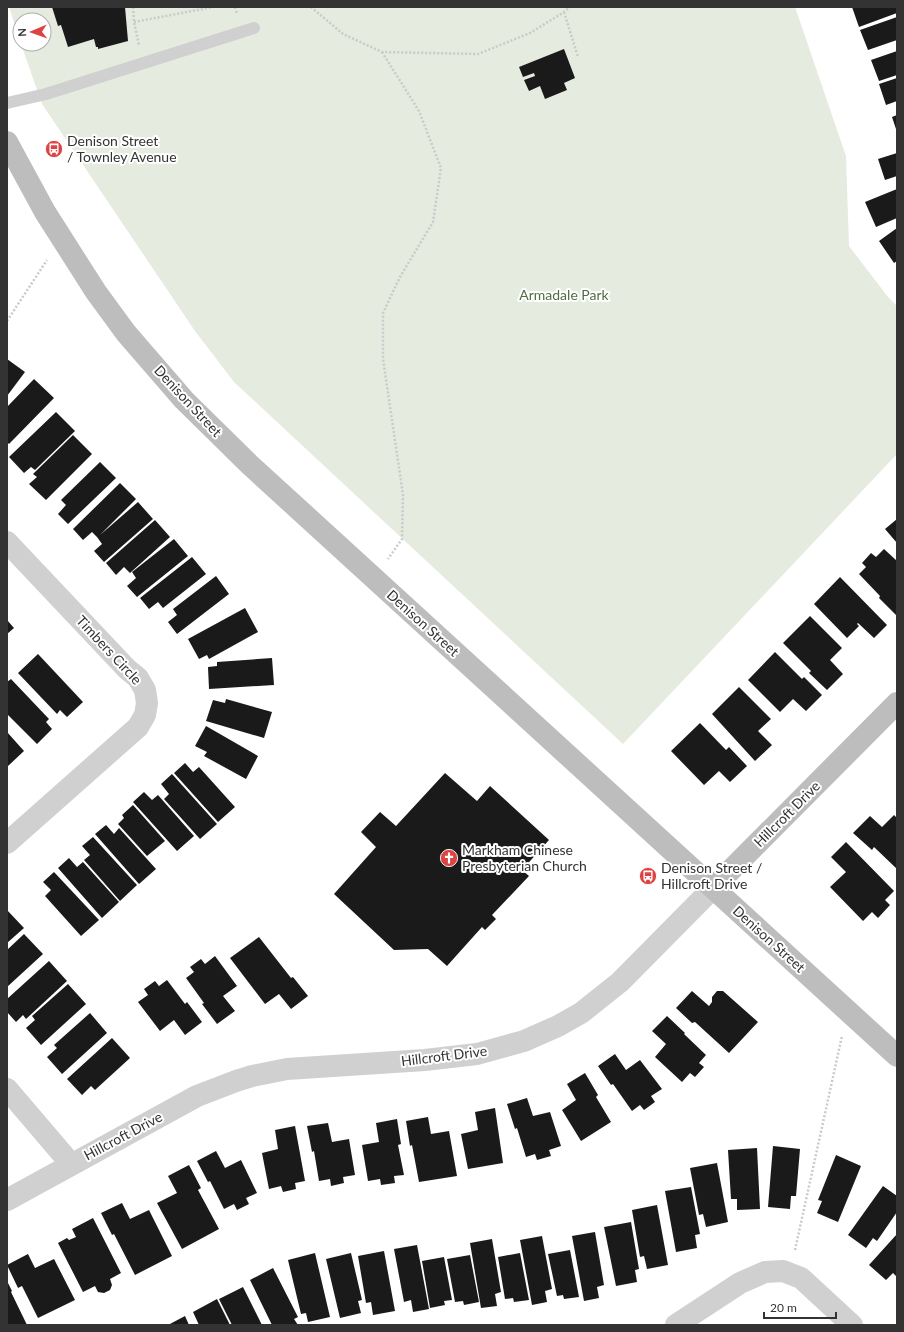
<svg xmlns="http://www.w3.org/2000/svg" width="904" height="1332" font-family="Lato,sans-serif">
  <style>
    .green { fill: #e5ebdf }
    .building { fill: #1a1a1a }
    .lines { fill: none; stroke-linecap: round; stroke-linejoin: round }
    .path { stroke: #cacaca; stroke-width: 2.5; stroke-dasharray: 2 2; stroke-linecap: butt }
    .lane { stroke: #d0d0d0; stroke-width: 12 }
    .street { stroke: #d0d0d0; stroke-width: 22 }
    .secondary { stroke: #bdbdbd; stroke-width: 22 }
    .labels { text-anchor: middle; stroke-width: 4; stroke-linejoin: round; paint-order: stroke }
    .poi-label { font-size: 14px; fill: #333; stroke: #fff; text-anchor: start }
    .park-label { font-size: 14px; fill: #526d42; stroke: #fff }
    .street-label { font-size: 14px; fill: #333; stroke: #fff }
  </style>
  <rect width="100%" height="100%" fill="#fff"/>
  <path class="green" d="M9 7H795L846 156 849 246 888 297 897 306V454L623 744 234 382 195 331 42 104 21 44H44V20H20V40Z"/>
  <path class="building" d="M52 7H125L128 41 98 49V47H96L94 39 68 47 61 25 58 26Z
    M852 7H897V13L859 27Z
    M897 17V40L868 50 860 30Z
    M564 49 575 78 564 83 567 90 545 99 540 86 529 91 524 80 535 76 534 73 523 77 519 67Z
    M897 51V75L879 81 871 60Z
    M897 78V101L886 105 879 84Z
    M897 115V132L892 117Z
    M897 153V176L885 180 878 159Z
    M897 189V218L876 227 865 202Z
    M897 228V261L894 263 879 241Z
    M7 359 25 372 7 396Z
    M34 379 54 398 9 444 7 442V407Z
    M56 412 75 431 35 470 31 467 24 473 9 457Z
    M73 435 92 454 46 500 29 484 37 477 33 474Z
    M100 462 116 478 68 524 58 514 66 505 61 500Z
    M120 483 136 499 100 535 138 502 153 519 104 562 94 551 102 544 97 537 92 532 83 540 73 529Z
    M897 519V543L885 529Z
    M155 520 170 537 130 573 124 567 116 575 106 563Z
    M174 539 188 556 137 597 127 586 136 578 132 572Z
    M884 549 897 561V616L879 598 880 596 859 574 866 567 862 563 871 553 876 557Z
    M192 557 206 574 163 608 158 602 149 609 140 598Z
    M216 576 229 594 177 634 168 622 177 615 173 609Z
    M840 577 887 625 874 638 858 623 857 624 859 626 847 638 814 604Z
    M245 608 258 632 209 659 207 655 199 659 188 639Z
    M810 616 842 648 830 660 843 674 827 690 809 673 811 671 783 643Z
    M7 620 14 628 7 634Z
    M775 652 802 679 804 677 822 695 806 711 793 699 780 712 748 680Z
    M38 654 83 702 67 717 60 710 57 714 18 673Z
    M272 658 274 685 209 689 208 667 217 666V662Z
    M11 679 49 719 46 722 52 729 37 744 7 714V682Z
    M739 687 771 719 758 731 772 745 755 761 712 714Z
    M226 699 272 712 264 738 206 721 213 700 225 703Z
    M700 723 726 750 729 747 747 766 730 782 719 771 704 785 671 751Z
    M206 726 258 756 246 779 204 756 207 752 195 746Z
    M7 732 24 751 8 766 7 765Z
    M185 763 193 772 199 767 235 807 218 822 174 773Z
    M445 773 477 801 490 786 549 840 522 870 529 876 492 915 496 919 485 930 482 927 447 966 428 949 394 950 334 894 376 847 361 832 380 812 396 826Z
    M172 774 217 824 200 839 164 799 169 794 161 784Z
    M144 792 152 800 158 795 194 836 177 851 133 802Z
    M133 805 165 841 147 856 118 824 124 818 122 815Z
    M894 815 897 818V869L874 847 872 850 853 833 870 816 882 827Z
    M106 825 114 834 119 828 156 869 139 884 95 834Z
    M93 837 137 885 120 901 84 860 90 855 82 846Z
    M846 842 894 891 885 900 890 905 878 918 872 912 863 921 830 887 846 872 831 857Z
    M69 858 77 867 83 862 119 902 102 918 58 868Z
    M54 872 99 920 81 936 45 896 51 890 43 882Z
    M7 910 24 928 7 943Z
    M24 934 43 954 7 987V950Z
    M259 937 291 978 293 977 308 996 291 1009 279 994 265 1004 230 958Z
    M215 956 237 986 223 996 235 1011 217 1024 202 1004 204 1003 186 978 194 972 190 967 201 959 205 964Z
    M49 961 67 981 26 1019 23 1015 16 1022 7 1012V999Z
    M167 980 185 1004 187 1002 202 1022 185 1035 174 1020 160 1031 138 1002 148 995 144 989 155 981 159 986Z
    M68 984 86 1004 41 1045 26 1028 35 1020 32 1016Z
    M692 991 709 1006 712 1002V997L717 991H723L758 1022 729 1053 695 1022 692 1023 676 1008Z
    M90 1013 107 1033 62 1074 47 1057 57 1048 54 1045Z
    M667 1016 685 1033 684 1034 706 1055 699 1063 704 1067 695 1077 690 1073 682 1082 655 1057 666 1044 652 1031Z
    M112 1038 130 1058 95 1090 91 1086 82 1095 67 1079Z
    M615 1054 626 1070 640 1060 662 1089 651 1096 655 1102 644 1110 640 1105 632 1111 613 1084 611 1085 598 1066Z
    M585 1073 598 1095 596 1097 611 1122 581 1141 562 1110 576 1100 567 1084Z
    M527 1098 533 1116 550 1112 561 1146 549 1150 551 1156 537 1160 535 1154 526 1157 517 1128 515 1129 507 1104Z
    M495 1108 503 1163 468 1169 461 1134 478 1130 475 1112Z
    M428 1117 431 1134 449 1131 457 1176 419 1182 412 1145 410 1146 406 1121Z
    M397 1119 401 1144 398 1145 404 1175 394 1176 395 1183 381 1185 380 1179 368 1181 362 1145 379 1142 376 1123Z
    M328 1123 332 1142 349 1139 355 1175 343 1177 344 1183 331 1186 330 1179 319 1181 314 1151 312 1152 307 1126Z
    M295 1126 305 1181 295 1183 296 1189 283 1192 281 1186 269 1189 262 1153 278 1149 275 1130Z
    M773 1146 800 1149 796 1196H791L790 1209 768 1207Z
    M757 1148 760 1209 737 1210V1199H731L728 1150Z
    M216 1151 225 1168 241 1160 257 1193 246 1198 249 1204 237 1210 234 1204 224 1209 210 1181 208 1182 197 1161Z
    M836 1155 861 1166 838 1222 817 1213 822 1201 818 1200Z
    M717 1163 728 1222 706 1227 703 1214 699 1215 690 1168Z
    M189 1165 201 1188 198 1190 219 1229 182 1249 157 1203 177 1193 168 1176Z
    M883 1186 897 1196V1212L877 1241 873 1238 866 1248 848 1235Z
    M691 1187 700 1234 695 1235 697 1248 676 1252 665 1191Z
    M122 1203 130 1219 149 1210 172 1256 135 1275 114 1234 112 1235 101 1213Z
    M657 1205 668 1265 647 1269 644 1256 640 1257 632 1210Z
    M93 1218 121 1273 110 1279 112 1285 110 1290 104 1293 98 1292 95 1286 83 1292 58 1243 67 1238 69 1240 76 1237 72 1229Z
    M631 1222 639 1269 635 1270 637 1282 616 1286 604 1227Z
    M595 1232 604 1285 597 1287 599 1298 584 1301 572 1236Z
    M897 1234V1275L896 1276 893 1273 886 1280 869 1265Z
    M542 1236 552 1289 545 1291 547 1302 532 1305 520 1240Z
    M492 1239 501 1292 495 1294 497 1306 481 1308 470 1243Z
    M417 1245 429 1309 413 1312 411 1300 404 1302 394 1249Z
    M570 1250 579 1297 564 1299 563 1295 557 1296 548 1254Z
    M384 1251 395 1311 373 1315 371 1302 366 1303 358 1256Z
    M315 1253 330 1317 308 1322 306 1313 301 1314 288 1260Z
    M351 1253 362 1300 358 1301 361 1313 340 1318 326 1259Z
    M520 1253 529 1300 514 1302 513 1298 505 1299 498 1257Z
    M28 1254 35 1268 54 1259 75 1300 38 1318 22 1286 18 1288 7 1265Z
    M470 1255 479 1302 464 1305 463 1301 455 1302 447 1259Z
    M444 1257 452 1300 444 1301 445 1305 430 1308 422 1261Z
    M273 1268 298 1317 294 1319 298 1325H272L250 1280Z
    M7 1281 12 1291 11 1292 27 1325H7Z
    M243 1287 262 1325H232L219 1299Z
    M217 1299 230 1325H199L193 1312Z
    M185 1316 189 1325H168Z"/>
  <g class="lines">
    <path class="path" d="M133 7 134 22 139 45
      M235 7 237 14
      M311 7 343 34 382 52 478 54 530 33 564 12 570 7
      M564 12 578 57
      M134 22 213 7
      M382 52 419 111 441 168 433 222 400 277 383 313V359L403 495 402 539 388 559
      M7 321 47 260
      M795 1250 842 1036"/>
    <path class="lane" d="M7 103 46 94 254 28"/>
    <path class="street" d="M7 542 127 669 138 678 145 690 147 703 145 715 138 727 7 843
      M7 1089 71 1164
      M7 1200 197 1096 236 1081 252 1076 287 1069 425 1060 477 1054 524 1041 558 1026 581 1013 620 982 713 888
      M676 1325 740 1283 765 1272 783 1271 801 1278 852 1325"/>
    <path class="secondary" d="M7 142 45 212 96 292 126 333 184 400 249 464 897 1056
      M713 888 897 703"/>
  </g>
  <defs>
    <symbol id="bus-disc" viewBox="-11 -11 22 22"><circle r="9.5" fill="#dc4443" stroke="#fff"/><path d="M-5-6H5V4H4V6H2V4H-2V6H-4V4H-5ZM-3.5-4V0h7V-4ZM-3.5 1.2v1.5H-2V1.2ZM2 1.2v1.5H3.5V1.2Z" fill="#fff"/></symbol>
    <symbol id="church-disc" viewBox="-11 -11 22 22"><circle r="9.5" fill="#dc4443" stroke="#fff"/><path d="M-1.2-6h2.4v3.5h3.3v2.4h-3.3V6h-2.4V-.1h-3.3v-2.4h3.3Z" fill="#fff"/></symbol>
  </defs>
  <g fill-rule="evenodd">
    <use href="#bus-disc" x="44" y="139" width="20" height="20"/>
    <use href="#church-disc" x="439" y="848" width="20" height="20"/>
    <use href="#bus-disc" x="638" y="866" width="20" height="20"/>
  </g>
  <g class="labels">
    <g class="poi-label">
      <text x="67" y="146">Denison Street<tspan x="67" dy="16">/ Townley Avenue</tspan></text>
      <text x="462" y="855">Markham Chinese<tspan x="462" dy="16">Presbyterian Church</tspan></text>
      <text x="661" y="873">Denison Street /<tspan x="661" dy="16">Hillcroft Drive</tspan></text>
    </g>
    <g class="park-label">
      <text x="564" y="300">Armadale Park</text>
    </g>
    <g class="street-label">
      <text transform="translate(188 401) rotate(47)" y="5">Denison Street</text>
      <text transform="translate(423 623) rotate(42)" y="5">Denison Street</text>
      <text transform="translate(109 650) rotate(47)" y="5">Timbers Circle</text>
      <text transform="translate(787 814) rotate(-45)" y="5">Hillcroft Drive</text>
      <text transform="translate(769 939) rotate(42)" y="5">Denison Street</text>
      <text transform="translate(444 1056) rotate(-7)" y="5">Hillcroft Drive</text>
      <text transform="translate(123 1136) rotate(-28)" y="5">Hillcroft Drive</text>
    </g>
  </g>
  <rect width="904" height="1332" fill="none" stroke="#333333" stroke-width="16"/>
  <g transform="translate(32 32) rotate(268)"><circle r="19" fill="#ffffff" stroke="#adadad"/>
  <path d="M0-3L7 15L0 10L-7 15Z" fill="#dc4443"/>
  <text y="-6" font-size="11" font-weight="bold" text-anchor="middle" fill="#333333">N</text>
  </g>
  <path d="M764 1312v6h72v-6" fill="none" stroke="#333333" stroke-width="2"/>
  <text x="770" y="1312" font-size="12" fill="#333333" stroke="#ffffff" stroke-width="3" paint-order="stroke">20 m</text>
</svg>
